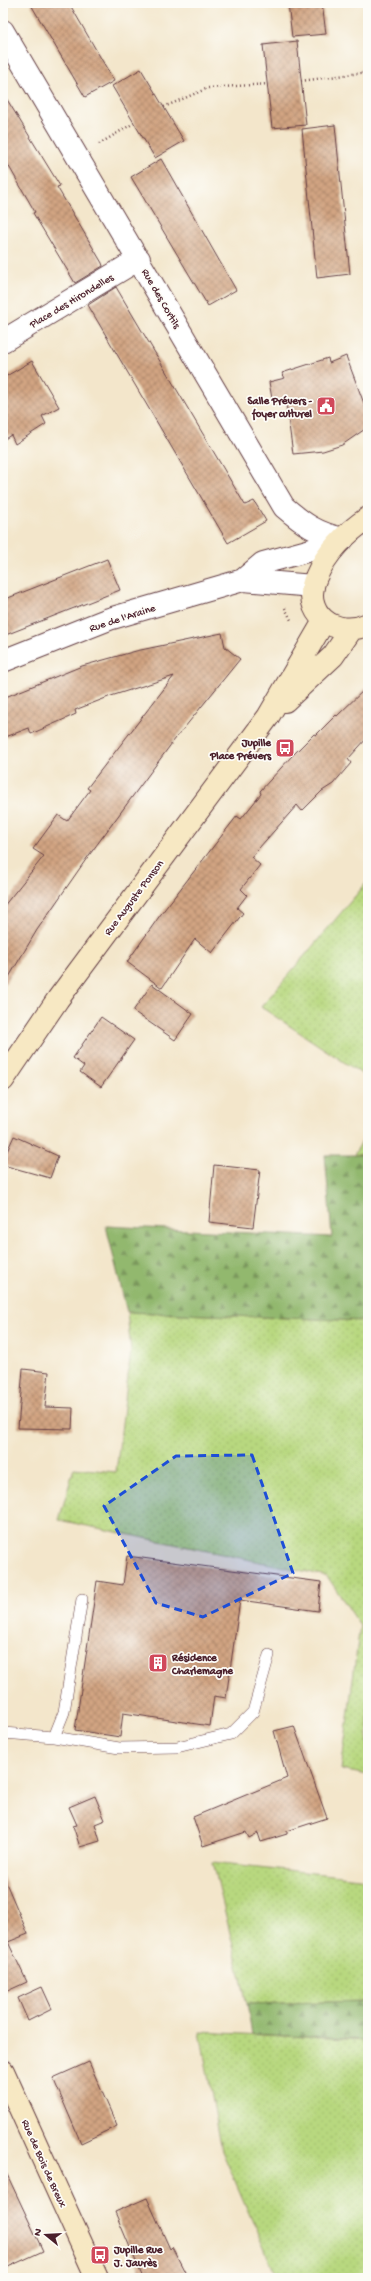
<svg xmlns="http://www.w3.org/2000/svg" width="371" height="2281" font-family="'Gochi Hand',sans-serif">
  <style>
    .grass { fill: url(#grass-dots); stroke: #817c55 }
    .forest { fill: url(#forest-firs); stroke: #6e6c4c }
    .building { fill: url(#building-cross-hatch) }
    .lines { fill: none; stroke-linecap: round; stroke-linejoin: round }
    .lane-casing { stroke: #633d43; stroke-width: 12 }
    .street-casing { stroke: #633d43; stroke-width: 24 }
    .secondary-casing { stroke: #633d43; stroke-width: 24 }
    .path { stroke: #633d43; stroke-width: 2.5; stroke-dasharray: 1 3; stroke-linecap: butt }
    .lane { stroke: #fff; stroke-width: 11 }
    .street { stroke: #fff; stroke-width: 22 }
    .secondary { stroke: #f7e8c3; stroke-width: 22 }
    .marked { fill: #1d4ed8; fill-opacity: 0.2; stroke: #1d4ed8; stroke-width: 3; stroke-dasharray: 8 5; stroke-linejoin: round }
    .labels { text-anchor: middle; stroke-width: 3.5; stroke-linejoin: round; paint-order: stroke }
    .street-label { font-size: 11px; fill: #4a1f2b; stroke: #fdfcf7 }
    .poi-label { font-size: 11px; font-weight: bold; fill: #4a1f2b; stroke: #fdfcf7; text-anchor: end }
  </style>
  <defs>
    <pattern id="grass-dots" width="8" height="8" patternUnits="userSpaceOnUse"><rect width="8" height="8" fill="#b8d87f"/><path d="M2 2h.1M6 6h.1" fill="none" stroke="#a0b96e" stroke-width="1.8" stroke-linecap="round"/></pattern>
    <pattern id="forest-firs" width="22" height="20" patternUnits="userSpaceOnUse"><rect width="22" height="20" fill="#92b86e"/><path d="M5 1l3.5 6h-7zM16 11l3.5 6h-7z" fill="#79955b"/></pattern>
    <pattern id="building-cross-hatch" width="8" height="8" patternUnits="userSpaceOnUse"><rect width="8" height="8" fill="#d1a482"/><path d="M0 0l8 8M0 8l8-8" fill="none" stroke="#ac856b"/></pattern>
  </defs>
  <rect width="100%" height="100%" fill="#fdfcf7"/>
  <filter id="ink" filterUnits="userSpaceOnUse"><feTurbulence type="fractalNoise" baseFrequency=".025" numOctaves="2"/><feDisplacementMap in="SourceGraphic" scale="8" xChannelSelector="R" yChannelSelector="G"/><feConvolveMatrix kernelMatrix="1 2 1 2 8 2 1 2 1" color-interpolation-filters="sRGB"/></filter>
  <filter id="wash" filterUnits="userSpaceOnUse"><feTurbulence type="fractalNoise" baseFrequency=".012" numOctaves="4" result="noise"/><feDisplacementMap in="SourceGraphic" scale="16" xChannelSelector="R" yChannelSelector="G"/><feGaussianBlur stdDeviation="0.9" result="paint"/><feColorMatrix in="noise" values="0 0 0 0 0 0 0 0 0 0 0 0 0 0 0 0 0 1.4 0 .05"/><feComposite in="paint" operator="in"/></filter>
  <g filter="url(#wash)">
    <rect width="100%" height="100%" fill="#f3e6cb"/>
    <path class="grass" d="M368 881V1078L261 1007Z
      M368 1131V1155H354Z
      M127 1312 368 1321V1775L341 1770 360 1625 327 1576 59 1520 74 1468 116 1472 131 1351Z
      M213 1862 368 1879V2001L247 2004Z
      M200 2032 368 2040V2278H277L222 2151Z"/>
    <path class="forest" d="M325 1155H368V1321L127 1312 106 1226 332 1237Z
      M368 2001V2040L252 2034 247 2004Z"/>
    <g id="blocks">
      <path class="building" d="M30 3H69L114 81 85 97Z
        M288 3H322L326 34 292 37Z
        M297 41 306 125 272 128 263 45Z
        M141 69 184 141 155 158 112 86Z
        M3 93 60 186 57 187 102 263 103 266 75 283 33 213 35 212 3 156Z
        M335 125 350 274 317 278 302 129Z
        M161 159 236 290 208 306 131 177Z
        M116 287 245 505 254 501 266 521 228 543 88 305Z
        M346 356 368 414V427L342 445 323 451 293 454 286 403 273 404 269 382 285 378 282 373 328 358 329 363Z
        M32 361 59 407 42 416 46 424 15 444 11 435 3 440V378Z
        M107 559 120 590 3 636V600Z
        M222 633 225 647 240 659 172 743 87 858 37 930 3 987V907L44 856 33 849 58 815 67 821 90 790 87 788 174 676 111 696 75 710 76 714 31 734 29 728 3 738V698L82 666 136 651Z
        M368 686V737L348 759 351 763 333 784 322 791 302 811 297 805 251 857 260 865 241 889 247 895 237 908 243 913 212 953 195 939 162 988 127 962 161 914 237 816 241 819 261 794 260 791 291 757 314 734 316 735 336 715 337 716Z
        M152 984 193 1014 175 1040 133 1011Z
        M101 1017 134 1040 101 1087 80 1072 84 1066 73 1058Z
        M14 1136 58 1156 50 1178 3 1165V1160Z
        M214 1165 260 1170 253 1227 209 1222Z
        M23 1369 49 1372 45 1407 73 1408 72 1429 18 1428Z
        M127 1556 321 1582 318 1611 240 1600 226 1698 214 1696 210 1726 123 1713 120 1737 75 1730 97 1581 123 1585Z
        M294 1726 327 1818 287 1831V1834L261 1842 258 1833 249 1838 246 1832 203 1846 193 1817 287 1778 274 1731Z
        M95 1796 105 1820 95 1824 100 1841 80 1847 73 1826 77 1825 69 1807Z
        M3 1876 28 1934 8 1942 27 1982 3 1993Z
        M42 1987 52 2009 28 2021 18 1998Z
        M89 2062 117 2126 81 2143 53 2078Z
        M3 2166 43 2251 8 2267 3 2255Z
        M147 2198 170 2249 172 2247 188 2278H143L115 2212Z"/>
    </g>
  </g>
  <g filter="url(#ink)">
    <use href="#blocks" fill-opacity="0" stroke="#633d43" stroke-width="1"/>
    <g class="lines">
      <defs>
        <path id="lane" d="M3 1733 54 1737 64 1712 82 1599
          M54 1737 119 1748 177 1747 231 1734 253 1712 269 1655"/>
        <path id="street" d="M3 31 284 507C304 524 316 533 343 539
          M3 341 139 259
          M243 580 313 586
          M3 661 109 619 243 580 263 563 318 548 333 549"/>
        <path id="secondary" d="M368 518C347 532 326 553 316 577 300 612 335 640 368 624
          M285 701 333 656 351 630
          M3 1080 58 999 268 717 324 621
          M3 2071 97 2278"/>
      </defs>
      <use href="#lane" class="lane-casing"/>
      <use href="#street" class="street-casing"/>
      <use href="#secondary" class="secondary-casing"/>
      <path class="path" d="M301 81 368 72
        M164 107 208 88 267 84
        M99 144 134 123
        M285 608 291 620"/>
      <use href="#lane" class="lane"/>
      <use href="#street" class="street"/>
      <use href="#secondary" class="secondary"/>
    </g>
  </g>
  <path class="marked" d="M252 1455 293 1573 203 1617 156 1603 104 1506 176 1456Z"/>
  <defs>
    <symbol id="civic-square" viewBox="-11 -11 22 22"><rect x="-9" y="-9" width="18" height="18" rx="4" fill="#d1495b" stroke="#fdfcf7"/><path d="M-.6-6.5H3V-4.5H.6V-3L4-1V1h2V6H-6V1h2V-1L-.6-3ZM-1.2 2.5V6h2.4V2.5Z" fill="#fff"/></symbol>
    <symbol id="bus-square" viewBox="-11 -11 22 22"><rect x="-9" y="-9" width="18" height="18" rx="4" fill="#d1495b" stroke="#fdfcf7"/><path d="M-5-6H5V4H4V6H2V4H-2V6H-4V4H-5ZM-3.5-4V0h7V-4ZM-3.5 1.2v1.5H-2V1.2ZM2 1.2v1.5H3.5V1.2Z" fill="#fff"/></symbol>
    <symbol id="building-square" viewBox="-11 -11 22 22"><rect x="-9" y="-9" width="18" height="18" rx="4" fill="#d1495b" stroke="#fdfcf7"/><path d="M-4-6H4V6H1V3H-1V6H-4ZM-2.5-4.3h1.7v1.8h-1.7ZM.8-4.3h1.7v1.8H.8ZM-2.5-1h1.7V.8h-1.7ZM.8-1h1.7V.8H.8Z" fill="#fff"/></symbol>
  </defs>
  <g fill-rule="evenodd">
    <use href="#civic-square" x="315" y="395" width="22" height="22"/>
    <use href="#bus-square" x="274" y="737" width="22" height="22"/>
    <use href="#building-square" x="147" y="1652" width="22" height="22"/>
    <use href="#bus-square" x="89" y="2244" width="22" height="22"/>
  </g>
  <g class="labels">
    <g class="street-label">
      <text transform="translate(162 298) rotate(60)" y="4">Rue des Cortils</text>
      <text transform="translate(71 300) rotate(-31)" y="4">Place des Hirondelles</text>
      <text transform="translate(122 617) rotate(-18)" y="4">Rue de l'Araine</text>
      <text transform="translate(133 897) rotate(-53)" y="4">Rue Auguste Ponson</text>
      <text transform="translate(45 2163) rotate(66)" y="4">Rue de Bois de Breux</text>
    </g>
    <g class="poi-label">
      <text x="312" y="404">Salle Prévers -<tspan x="312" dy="13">foyer culturel</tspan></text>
      <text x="271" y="746">Jupille<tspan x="271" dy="13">Place Prévers</tspan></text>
      <text x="172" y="1661" text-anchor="start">Résidence<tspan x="172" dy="13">Charlemagne</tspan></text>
      <text x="114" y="2253" text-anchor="start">Jupille Rue<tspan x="114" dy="13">J. Jaurès</tspan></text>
    </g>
  </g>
  <rect width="371" height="2281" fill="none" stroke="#fdfcf7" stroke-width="16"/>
  <g transform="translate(46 2235) rotate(288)" stroke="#fdfcf7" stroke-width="3" paint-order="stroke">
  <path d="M0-3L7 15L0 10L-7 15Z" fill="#4a1f2b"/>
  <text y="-6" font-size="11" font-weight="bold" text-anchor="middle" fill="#4a1f2b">N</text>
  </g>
</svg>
